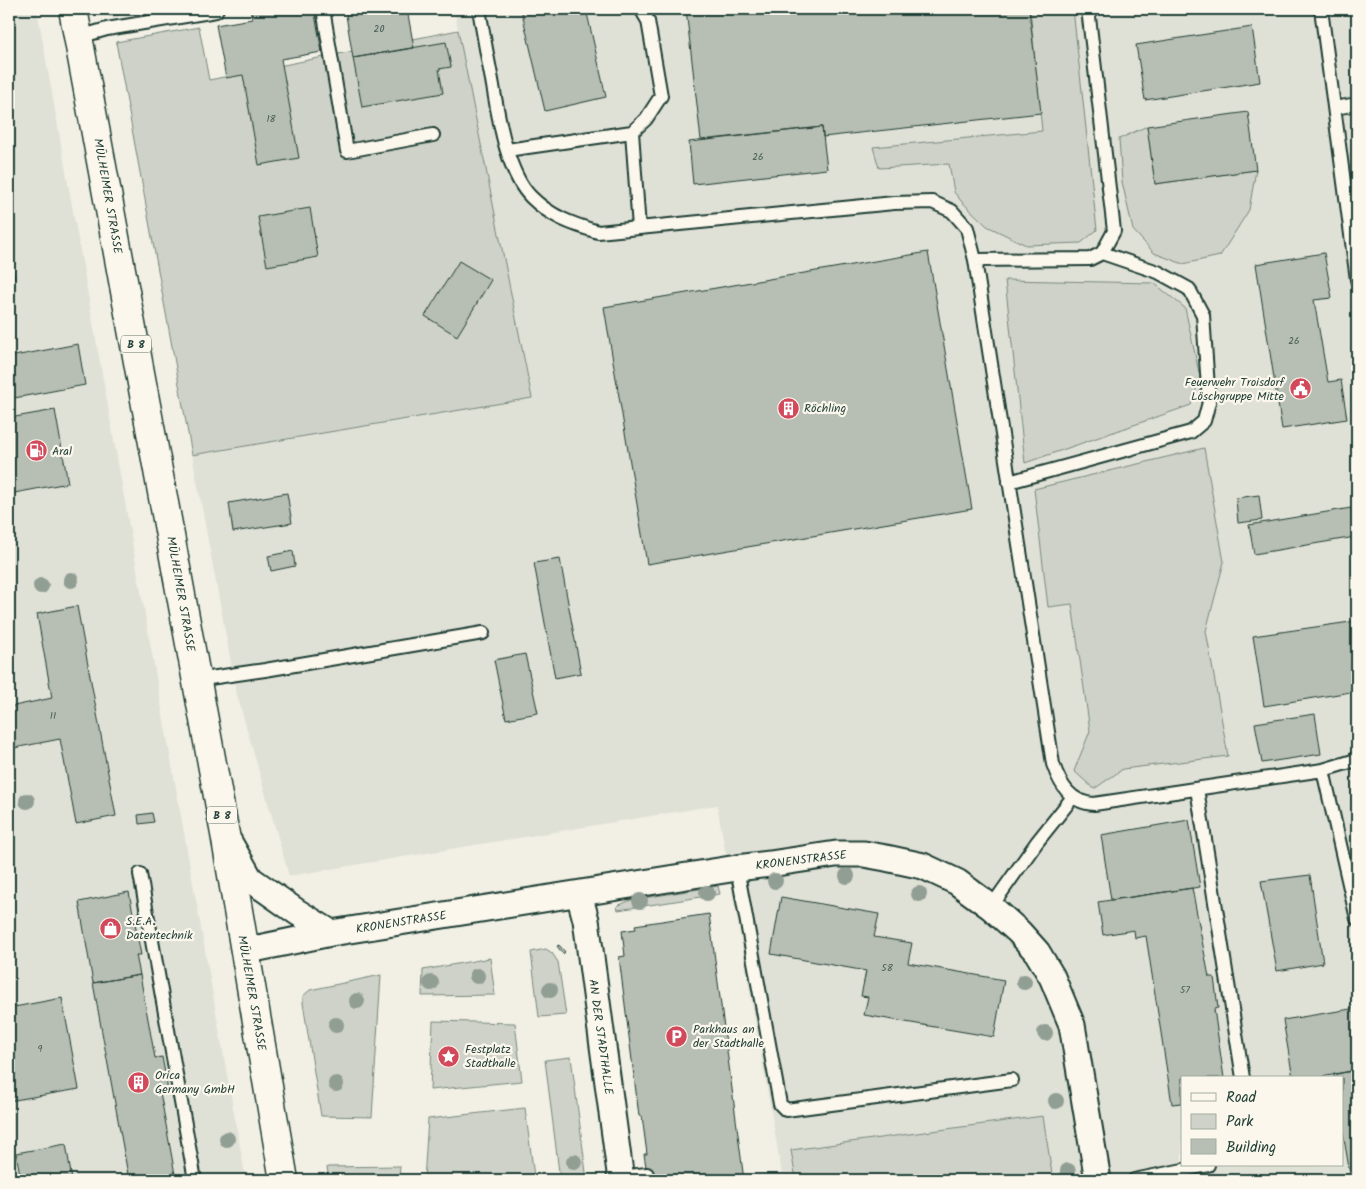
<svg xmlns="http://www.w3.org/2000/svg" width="1366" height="1189" font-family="Kalam,sans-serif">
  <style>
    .built { fill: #e0e1d6; fill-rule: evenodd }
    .green { fill: #cfd2c8; stroke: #77887e }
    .building { fill: #b7beb3; stroke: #1f3d34 }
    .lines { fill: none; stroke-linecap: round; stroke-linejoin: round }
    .service-casing { stroke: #1f3d34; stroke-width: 16 }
    .minor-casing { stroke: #1f3d34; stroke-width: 29 }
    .primary-casing { stroke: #1f3d34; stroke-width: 31 }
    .service { stroke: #fbf7ec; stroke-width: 12 }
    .minor { stroke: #fbf7ec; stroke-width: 25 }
    .primary { stroke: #fbf7ec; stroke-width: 28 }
    .tree { fill: #919e94 }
    .labels { text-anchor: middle; stroke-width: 4.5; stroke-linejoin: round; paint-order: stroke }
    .number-label { font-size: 10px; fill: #455d54 }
    .shield { fill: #fbf7ec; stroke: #61756b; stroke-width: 1 }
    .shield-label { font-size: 11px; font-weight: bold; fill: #1f3d34 }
    .street-label { font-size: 12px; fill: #1f3d34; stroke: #fbf7ec }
    .poi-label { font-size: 12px; fill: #1f3d34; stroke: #fbf7ec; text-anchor: start }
  </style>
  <rect width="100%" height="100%" fill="#f2f0e5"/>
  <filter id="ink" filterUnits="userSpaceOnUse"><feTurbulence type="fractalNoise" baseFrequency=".02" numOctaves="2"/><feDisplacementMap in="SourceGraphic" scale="10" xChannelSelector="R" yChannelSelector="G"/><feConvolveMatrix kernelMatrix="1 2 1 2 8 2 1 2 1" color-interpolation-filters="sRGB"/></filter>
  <g filter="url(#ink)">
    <path class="built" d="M9 9H37L246 1180H9Z
      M454 9H1357V1180H783L717 805 289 876 237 695 192 455 531 398ZM1182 1078H1342V1165H1182Z"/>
    <path class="green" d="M109 9H152L110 16Z
      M1030 9H1073L1097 230 1081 243 1026 245 987 226 961 201 954 192 949 164 879 168 873 147 1042 131Z
      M199 27 209 80 458 30 532 398 192 455 116 42Z
      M1147 126 1155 184 1256 170 1249 210 1220 256 1183 264 1154 253 1133 230 1122 182 1119 139Z
      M1005 280 1154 283 1185 308 1200 377 1191 405 1025 463Z
      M1204 448 1224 562 1206 631 1228 756 1123 769 1094 789 1074 771 1090 731 1072 604 1048 607 1034 489Z
      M718 886 720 894 618 910 617 906 631 900Z
      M546 949 552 953 558 962 566 1015 539 1017 531 952Z
      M490 958 495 995 422 996 423 970Z
      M381 975 372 1117 321 1116 303 1003V996L310 990Z
      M433 1021 515 1023 522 1081 430 1090Z
      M571 1057 587 1180H560L545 1060Z
      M525 1108 534 1176 499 1180H424L428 1119Z
      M1043 1116 1053 1180H796L791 1150Z
      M400 1166 399 1180H329L327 1167Z"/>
    <path class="building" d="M250 9H314L322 52 281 59 299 158 259 165 243 75 226 78 216 25 252 19Z
      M345 9H407L414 48 353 58Z
      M521 9H586L606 97 545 111Z
      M686 9H1029L1041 113 823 137 822 127 701 140Z
      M1252 27 1260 82 1145 100 1136 45Z
      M446 42 451 67 439 69 443 93 362 107 353 58Z
      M1248 112 1256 170 1155 184 1147 126Z
      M822 127 827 169 693 184 689 142Z
      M1357 130V163L1352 131Z
      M310 208 318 257 267 266 258 217Z
      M9 239 15 279 9 280Z
      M928 252 972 509 647 564 604 307Z
      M1324 253 1332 298 1314 300 1328 382 1341 380 1347 419 1282 429 1256 264Z
      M459 261 491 280 457 336 425 316Z
      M78 344 85 385 9 399V357Z
      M55 410 68 483 9 494V418Z
      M287 493 292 523 233 532 229 503Z
      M1259 495 1262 520 1238 523 1236 498Z
      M1351 508 1355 537 1254 554 1249 525Z
      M293 551 295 566 271 571 268 556Z
      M560 559 581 673 555 678 534 563Z
      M77 606 116 816 76 824 60 739 9 749V707L52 698 37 614Z
      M1357 621V691L1264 706 1253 636Z
      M525 654 538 713 506 719 494 660Z
      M1315 714 1321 754 1262 763 1255 723Z
      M152 813 154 822 139 824 138 815Z
      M1189 820 1200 887 1111 900 1101 835Z
      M1310 875 1323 963 1277 971 1261 881Z
      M1192 888 1209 977H1214L1218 1008 1214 1009 1224 1078H1182V1103L1172 1104 1146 936 1135 938 1134 930 1103 935 1098 902Z
      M129 892 141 955H136L140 975 93 983 79 902Z
      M781 897 879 914 874 937 912 943 908 963 1004 980 994 1037 864 1015 868 997 861 996 866 971 771 954Z
      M709 914 744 1180H648L644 1154H647L642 1116H639L619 957 625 956 622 931 636 929 635 925Z
      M559 945 565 952 563 954 557 946Z
      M140 975 155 1058 162 1057 165 1073 168 1091 160 1092 176 1180H129L93 983Z
      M62 998 79 1089 9 1101V1008Z
      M1357 1008V1070L1317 1078H1293L1283 1020Z
      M1357 1070V1180H1351L1342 1127V1078H1334V1074Z
      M66 1144 72 1180H21L16 1153Z"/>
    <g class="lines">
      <defs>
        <path id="service" d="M323 9 347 151 433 135
          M479 9C483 32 487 56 492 80 498 114 506 172 531 197 551 217 572 224 598 232L894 203 932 202 952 211 967 228 975 260 1053 764C1060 785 1071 803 1094 804L1323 770 1353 761 1357 757
          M1088 9 1114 231 1102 253
          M1321 9 1357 280
          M79 37 107 29 216 11 217 9
          M1335 108 1357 104
          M632 132 639 228
          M507 150 632 132 646 119 661 96 648 21 641 9
          M975 260 1090 259 1102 253 1158 272 1189 289 1203 315 1209 402 1204 421 1191 432 1009 482
          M196 680 265 670 483 633
          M1323 770 1357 919
          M1197 789 1243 1078
          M737 868 780 1104 786 1110 1012 1080
          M140 874 195 1180
          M991 907 1037 842 1073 797
          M620 1177 647 1174
          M1134 1180 1208 1165"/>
        <path id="minor" d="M229 842 250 879 297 912 331 933
          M579 894 586 920 621 1180
          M244 951 331 933 737 868 770 864 836 854H864L886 858 923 866 957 882 991 907 1019 932 1037 952 1052 977 1072 1025 1098 1180"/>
        <path id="primary" d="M73 9 225 834 284 1180"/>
      </defs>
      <use href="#service" class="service-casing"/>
      <use href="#minor" class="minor-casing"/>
      <use href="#primary" class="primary-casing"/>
      <use href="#service" class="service"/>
      <use href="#minor" class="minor"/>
      <use href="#primary" class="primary"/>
    </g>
    <g class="tree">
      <circle cx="71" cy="580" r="8"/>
      <circle cx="41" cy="586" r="8"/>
      <circle cx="27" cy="801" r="8"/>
      <circle cx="847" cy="876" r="8"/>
      <circle cx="775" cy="881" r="8"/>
      <circle cx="707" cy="893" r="8"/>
      <circle cx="919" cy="894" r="8"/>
      <circle cx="640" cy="901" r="8"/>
      <circle cx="477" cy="976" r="8"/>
      <circle cx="1024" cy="982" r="8"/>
      <circle cx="431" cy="983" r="8"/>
      <circle cx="550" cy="990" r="8"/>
      <circle cx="357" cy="1001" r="8"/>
      <circle cx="336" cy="1025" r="8"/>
      <circle cx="1045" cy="1033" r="8"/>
      <circle cx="336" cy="1084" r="8"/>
      <circle cx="1056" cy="1101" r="8"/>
      <circle cx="227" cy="1139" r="8"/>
      <circle cx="574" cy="1162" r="8"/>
      <circle cx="1068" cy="1171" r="8"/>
    </g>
  </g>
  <defs>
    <symbol id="civic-disc" viewBox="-11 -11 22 22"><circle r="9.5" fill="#d1495b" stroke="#fbf7ec"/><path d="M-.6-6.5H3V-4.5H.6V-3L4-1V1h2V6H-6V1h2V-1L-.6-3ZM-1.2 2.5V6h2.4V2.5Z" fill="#fff"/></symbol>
    <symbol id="building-disc" viewBox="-11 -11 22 22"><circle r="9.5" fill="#d1495b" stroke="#fbf7ec"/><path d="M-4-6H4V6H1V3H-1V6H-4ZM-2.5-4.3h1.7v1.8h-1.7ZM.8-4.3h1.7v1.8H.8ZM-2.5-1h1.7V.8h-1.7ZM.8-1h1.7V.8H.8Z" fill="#fff"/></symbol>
    <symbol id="fuel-disc" viewBox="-11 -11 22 22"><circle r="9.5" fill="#d1495b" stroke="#fbf7ec"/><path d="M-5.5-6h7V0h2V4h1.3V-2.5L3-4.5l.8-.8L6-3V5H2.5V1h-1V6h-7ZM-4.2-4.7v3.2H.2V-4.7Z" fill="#fff"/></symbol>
    <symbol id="shop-disc" viewBox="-11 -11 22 22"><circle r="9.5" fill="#d1495b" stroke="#fbf7ec"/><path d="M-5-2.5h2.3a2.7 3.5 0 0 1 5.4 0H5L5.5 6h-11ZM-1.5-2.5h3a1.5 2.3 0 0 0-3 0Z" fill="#fff"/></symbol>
    <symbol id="parking-disc" viewBox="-11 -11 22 22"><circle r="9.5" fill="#d1495b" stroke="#fbf7ec"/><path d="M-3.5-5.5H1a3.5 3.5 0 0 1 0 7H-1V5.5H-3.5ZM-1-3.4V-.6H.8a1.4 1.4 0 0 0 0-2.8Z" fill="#fff"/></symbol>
    <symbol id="sight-disc" viewBox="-11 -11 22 22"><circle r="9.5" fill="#d1495b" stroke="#fbf7ec"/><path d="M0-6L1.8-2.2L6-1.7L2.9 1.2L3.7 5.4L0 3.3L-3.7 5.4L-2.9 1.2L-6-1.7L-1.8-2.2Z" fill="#fff"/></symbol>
  </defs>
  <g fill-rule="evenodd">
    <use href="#civic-disc" x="1288" y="376" width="25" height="25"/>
    <use href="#building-disc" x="776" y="396" width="25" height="25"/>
    <use href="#fuel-disc" x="24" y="438" width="25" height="25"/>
    <use href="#shop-disc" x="98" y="916" width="25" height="25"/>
    <use href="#parking-disc" x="664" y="1024" width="25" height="25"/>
    <use href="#sight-disc" x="436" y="1044" width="25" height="25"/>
    <use href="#building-disc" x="126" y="1070" width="25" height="25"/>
  </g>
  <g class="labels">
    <g class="number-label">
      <text x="379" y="32">20</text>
      <text x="271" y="122">18</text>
      <text x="758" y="160">26</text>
      <text x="1294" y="344">26</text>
      <text x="53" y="719">11</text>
      <text x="887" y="971">58</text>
      <text x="1185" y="993">57</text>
      <text x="40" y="1052">9</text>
    </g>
    <g class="shield">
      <rect x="121" y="335.5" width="30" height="17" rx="4"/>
      <rect x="207" y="806.5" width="30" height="17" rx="4"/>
    </g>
    <g class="shield-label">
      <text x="136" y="348">B 8</text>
      <text x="222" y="819">B 8</text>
    </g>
    <g class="street-label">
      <text transform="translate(108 196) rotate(80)" y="4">MÜLHEIMER STRASSE</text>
      <text transform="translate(181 594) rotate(80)" y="4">MÜLHEIMER STRASSE</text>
      <text transform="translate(801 860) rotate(-7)" y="4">KRONENSTRASSE</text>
      <text transform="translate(401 922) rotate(-9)" y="4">KRONENSTRASSE</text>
      <text transform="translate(252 993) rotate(80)" y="4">MÜLHEIMER STRASSE</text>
      <text transform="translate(601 1037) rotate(82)" y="4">AN DER STADTHALLE</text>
    </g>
    <g class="poi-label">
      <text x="1284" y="386" text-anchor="end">Feuerwehr Troisdorf<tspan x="1284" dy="14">Löschgruppe Mitte</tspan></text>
      <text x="804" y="412">Röchling</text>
      <text x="52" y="455">Aral</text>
      <text x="126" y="925">S.E.A.<tspan x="126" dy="14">Datentechnik</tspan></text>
      <text x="693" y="1033">Parkhaus an<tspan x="693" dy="14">der Stadthalle</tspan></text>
      <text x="465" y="1053">Festplatz<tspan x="465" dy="14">Stadthalle</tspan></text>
      <text x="155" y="1079">Orica<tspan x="155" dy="14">Germany GmbH</tspan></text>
    </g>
  </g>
  <rect width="1366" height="1189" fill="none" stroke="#fbf7ec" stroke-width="30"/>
  <rect x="15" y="15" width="1336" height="1159" fill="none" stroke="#1f3d34" stroke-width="2" filter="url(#ink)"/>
  <rect x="1181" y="1076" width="162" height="90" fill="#fbf7ec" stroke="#a3ada2"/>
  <rect x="1191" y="1093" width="25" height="8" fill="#fbf7ec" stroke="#a3ada2"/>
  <text x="1226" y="1102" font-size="15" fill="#1f3d34">Road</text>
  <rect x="1191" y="1114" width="25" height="15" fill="#cfd2c8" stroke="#a3ada2"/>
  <text x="1226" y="1126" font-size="15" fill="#1f3d34">Park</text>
  <rect x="1191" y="1139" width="25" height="15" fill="#b7beb3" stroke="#a3ada2"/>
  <text x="1226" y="1152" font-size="15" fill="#1f3d34">Building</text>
</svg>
